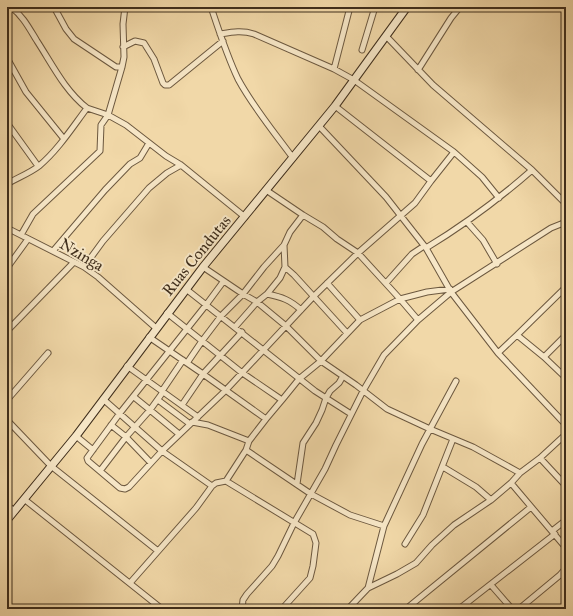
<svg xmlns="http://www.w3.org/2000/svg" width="573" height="616" font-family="'IM FELL Great Primer',serif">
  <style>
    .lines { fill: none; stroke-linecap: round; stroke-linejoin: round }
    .street-casing { stroke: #6c583f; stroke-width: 7 }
    .secondary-casing { stroke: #3f2e1c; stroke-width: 9 }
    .street { stroke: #f6e6c6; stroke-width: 5 }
    .secondary { stroke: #f6e6c6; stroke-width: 7 }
    .labels { text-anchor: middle; stroke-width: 4; stroke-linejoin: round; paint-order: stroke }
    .street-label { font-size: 16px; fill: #3f2e1c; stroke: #f6e6c6 }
  </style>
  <rect width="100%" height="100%" fill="#f1d8a8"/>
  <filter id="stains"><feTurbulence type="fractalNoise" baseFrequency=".005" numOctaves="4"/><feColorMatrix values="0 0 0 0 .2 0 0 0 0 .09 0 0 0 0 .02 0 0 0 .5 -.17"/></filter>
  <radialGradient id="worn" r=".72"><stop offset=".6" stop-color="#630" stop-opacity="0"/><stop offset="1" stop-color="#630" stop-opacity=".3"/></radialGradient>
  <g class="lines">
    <defs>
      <path id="street" d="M11 7C23 16 29 28 37 41 52 64 65 91 87 108
        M54 7 66 29 74 39 116 67H122
        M211 7C219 31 227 56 238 79 253 107 274 132 293 158
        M220 34C232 32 242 30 254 34L334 69 354 80 454 152 431 181 415 203 358 253 313 297 225 391 162 451 129 487 125 489 120 488 88 461 87 458 120 413 206 305 223 282
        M386 36 433 85 532 170 566 204
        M123 47 135 41 144 43 154 59 163 83 165 85H169L223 41
        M362 50 375 7
        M7 58 26 92 64 139
        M334 69 350 7
        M418 70 451 18 460 7
        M335 106 431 181
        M7 123 38 166
        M319 126 386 197 426 248 451 292 498 353 566 425
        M454 152 482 177 499 198
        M7 184C17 178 30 173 39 166 58 150 72 128 87 108L108 115 126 125 166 156 181 165 245 217
        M266 190 303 215 323 227 337 239 358 253 400 299 427 292 450 289
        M467 222 483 240 497 264
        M7 228 84 267 98 277 156 328
        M21 235 33 214 100 151 101 125 108 115 122 67 124 57 123 24 125 7
        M426 248C464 225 499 199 532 170
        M53 251 105 190 130 164 140 158 149 143
        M84 267 103 241 149 188 167 173 181 165
        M203 267 243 294 264 267 284 245 290 232 303 215
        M285 267 294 275 347 333
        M7 268 28 239
        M327 283 360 320
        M386 283 412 254 424 246
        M186 289 315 391 351 414
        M267 294 280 278 285 267 284 245
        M167 313 241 372 282 400 299 379 321 361 360 320 400 299 418 320
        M235 327 257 302 286 326 321 361 356 385 387 409 430 429 473 447 520 473
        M7 331 74 262
        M517 335 566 287
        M149 337 203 374 266 419 249 441 246 450
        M498 353 517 335 544 357 566 378
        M544 357 566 335
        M187 363 202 341 221 316 243 294 257 302 267 294C282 297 290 300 301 310
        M127 366 198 417
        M162 391 183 360
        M163 392 150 410 179 434
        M103 399 162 451 212 486
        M7 400 48 353
        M158 400 190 424
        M182 405 203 374 242 332
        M266 419 282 400
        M7 420 51 466 158 551
        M192 422 208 425 249 441
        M111 425 126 437 151 463
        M76 436 93 450
        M540 458 566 486
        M443 467 476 487 491 500
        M100 471 126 437 150 410 134 397
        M226 481 313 534 316 543 313 566 310 578 282 609
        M511 483 566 548
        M297 484 303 443 316 423 322 410 326 398 330 391 339 383 343 376
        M24 499 162 609
        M7 505 14 511
        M552 531 566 520
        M405 544 423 515 453 439
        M130 583 196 508 212 486 216 483 226 481 246 450 311 494 350 515 384 526
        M491 585 512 609
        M368 588 384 526 422 444 456 381
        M467 603 472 609
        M242 609 243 600 247 594 272 566 278 556 294 523 325 469 336 445 363 391 384 355 418 320 451 292 551 228 566 222
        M348 609 368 588 397 574 416 563 432 545 454 525 491 500 511 483 520 473 540 458 566 434
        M406 609 531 507
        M459 609 555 534
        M519 609 560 575 566 568"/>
      <path id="secondary" d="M7 520 76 436 203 267 335 106 407 7"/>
    </defs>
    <use href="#street" class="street-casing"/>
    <use href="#secondary" class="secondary-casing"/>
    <use href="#street" class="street"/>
    <use href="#secondary" class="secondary"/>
  </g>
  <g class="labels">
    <g class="street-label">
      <text transform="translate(82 254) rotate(31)" y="6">Nzinga</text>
      <text transform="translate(196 255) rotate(-51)" y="6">Ruas Condutas</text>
    </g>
  </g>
  <rect width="573" height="616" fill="none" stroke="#f1d8a8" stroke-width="24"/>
  <rect x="8" y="8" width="557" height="600" fill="none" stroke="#3f2e1c" stroke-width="2"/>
  <rect x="12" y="12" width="549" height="592" fill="none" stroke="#3f2e1c"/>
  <rect width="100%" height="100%" filter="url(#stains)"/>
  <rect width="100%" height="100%" fill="url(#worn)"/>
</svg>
